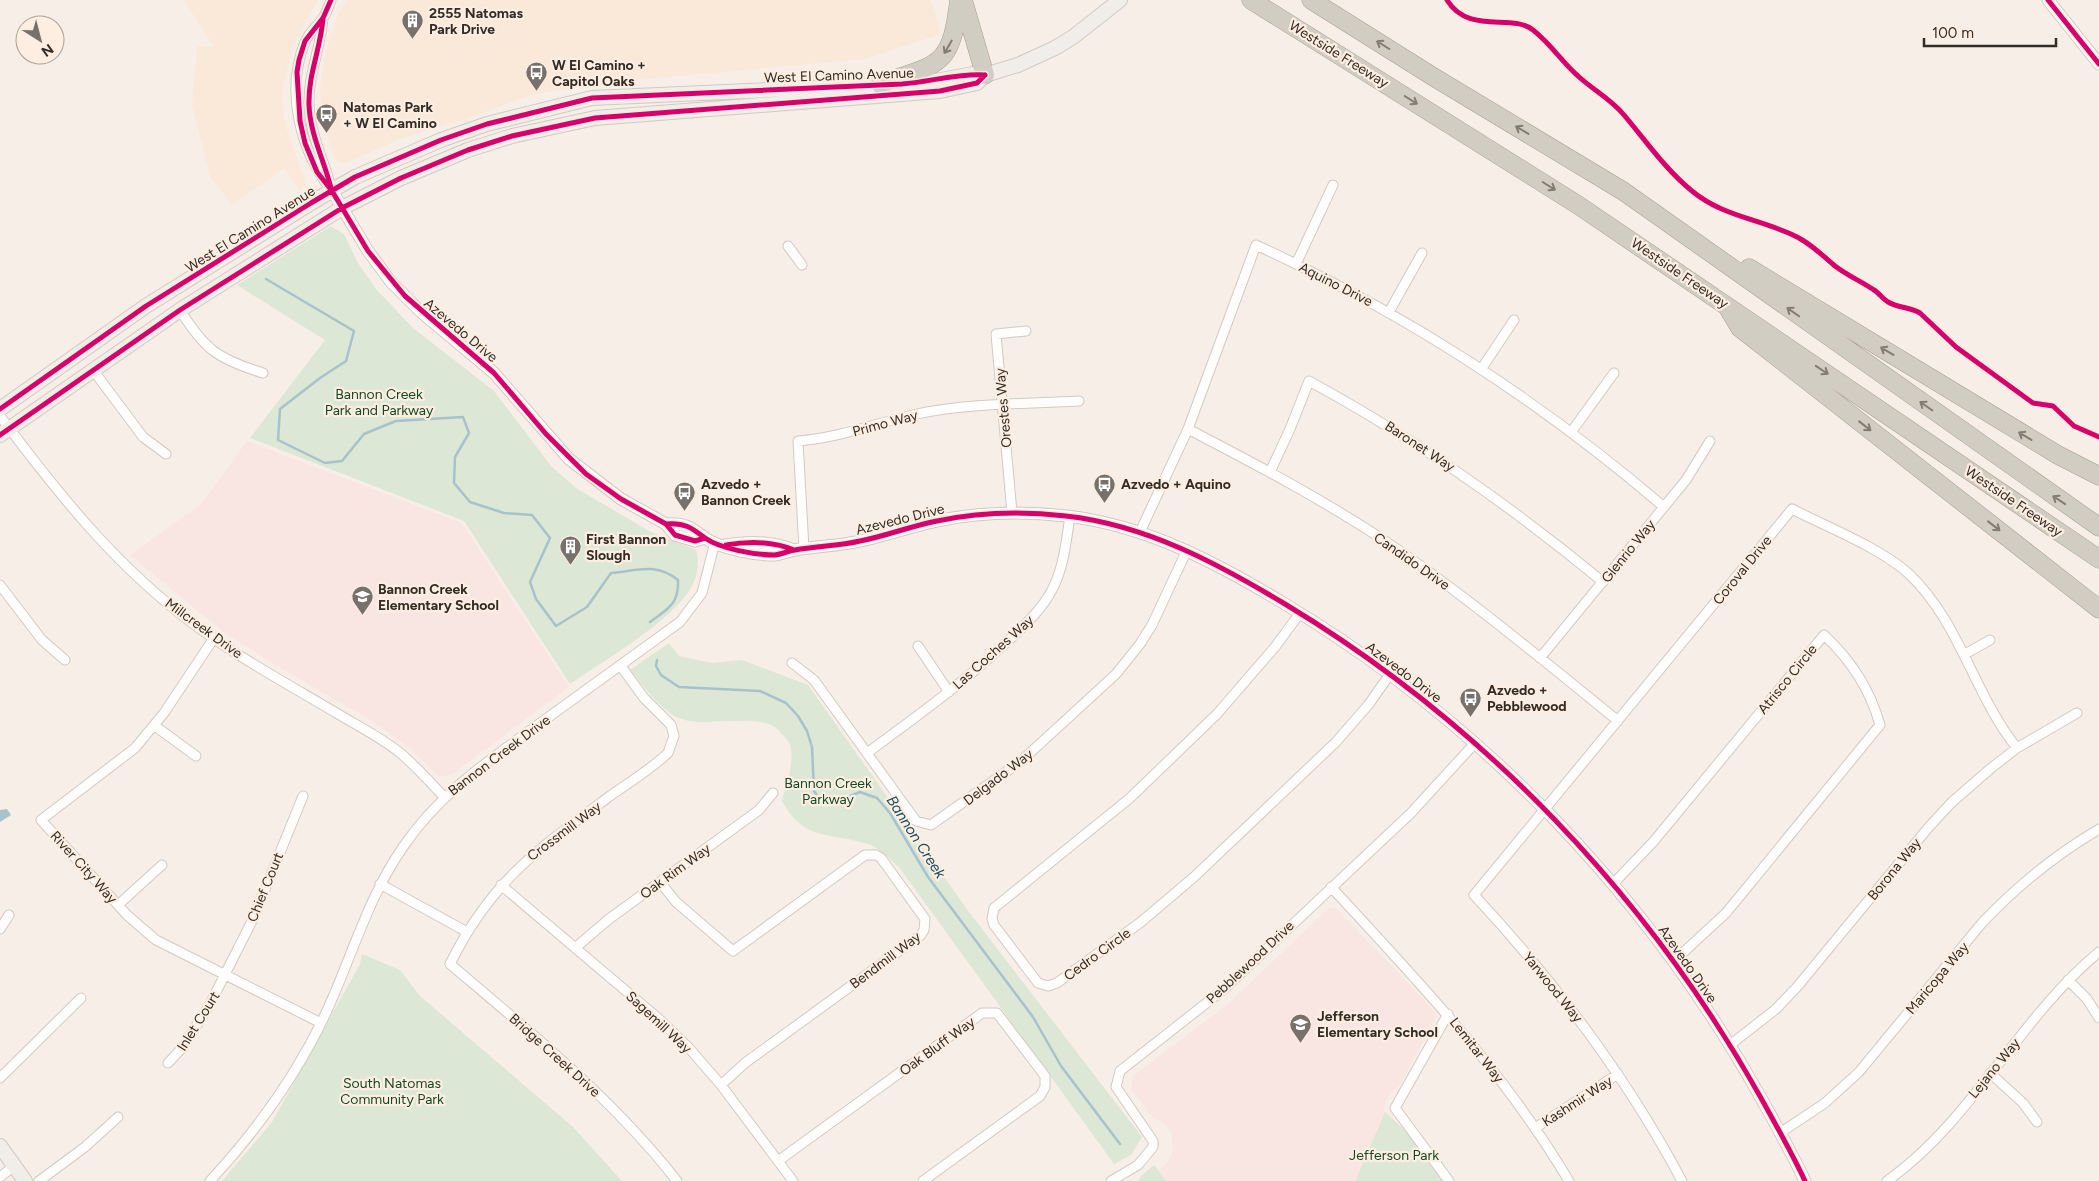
<svg xmlns="http://www.w3.org/2000/svg" width="2099" height="1181" font-family="Figtree,sans-serif">
  <style>
    .built { fill: #fae8d9 }
    .education { fill: #f9e6e3 }
    .green { fill: #dce7d6 }
    .water { fill: #a8c2cc }
    .lines { fill: none; stroke-linecap: round; stroke-linejoin: round }
    .stream { stroke: #a8c2cc; stroke-width: 2.5 }
    .minor-casing { stroke: #d0cac3; stroke-width: 11 }
    .tertiary-casing { stroke: #d0cac3; stroke-width: 13 }
    .secondary-casing { stroke: #d0cac3; stroke-width: 16 }
    .motorway-casing { stroke: #a69e90; stroke-width: 19 }
    .minor { stroke: #fefdfb; stroke-width: 9 }
    .tertiary { stroke: #fefdfb; stroke-width: 11 }
    .secondary { stroke: #f1eeea; stroke-width: 14 }
    .motorway { stroke: #d2cdc3; stroke-width: 18 }
    .cycleway-casing { stroke: #fdeee1; stroke-width: 8 }
    .cycleway { stroke: #d6006c; stroke-width: 5 }
    .oneway { stroke: #827c74 }
    .labels { text-anchor: middle; stroke-width: 4.5; stroke-linejoin: round; paint-order: stroke }
    .poi-label { font-size: 14px; font-weight: bold; fill: #332c26; stroke: #fdeee1; text-anchor: start }
    .street-label { font-size: 14px; fill: #332c26; stroke: #fdeee1 }
    .park-label { font-size: 14px; fill: #144723; stroke: #fdeee1 }
    .water-label { font-size: 15px; font-style: italic; fill: #144b5f; stroke: #fdeee1 }
  </style>
  <rect width="100%" height="100%" fill="#f7efe7"/>
  <path class="built" d="M184 0H318L294 44 283 86 282 101 286 127 305 181V185L300 191 284 168 232 205 210 176 192 105 197 46 214 47Z
    M347 0H931L941 34 865 59 612 82 531 95 472 117 400 139 344 164 336 160 331 149 322 119 320 89 325 53 338 14Z"/>
  <path class="education" d="M247 441 462 523 569 687 453 774 440 777 407 746 372 721 270 662 222 631 130 555 201 504Z
    M1330 907 1336 908 1424 1000 1437 1016 1401 1083 1390 1094 1385 1104 1383 1117 1355 1181H1166L1158 1170 1168 1162 1173 1150 1171 1131 1165 1124 1152 1117 1131 1089 1133 1076 1228 1004Z"/>
  <path class="green" d="M331 226 344 234 358 263 376 289 413 328 494 391 551 466 576 488 649 531 696 550C701 564 696 582 687 594 662 627 605 660 570 684L464 521 250 438 325 340 237 285Z
    M669 643 679 656 712 663 742 660 808 685 969 912 1142 1137 1131 1155 1114 1164 899 867C890 860 879 847 868 844 830 832 804 842 782 801 786 785 795 762 790 745 789 741 784 736 781 733 763 709 707 730 679 718 659 709 644 686 630 670Z
    M362 954 400 970 420 996 573 1127 622 1181H222L272 1122 360 964Z
    M1385 1112 1406 1131 1442 1181H1355Z
    M1154 1165 1166 1181H1138L1141 1176Z"/>
  <path class="water" d="M7 809 11 815 0 822V810Z"/>
  <g class="lines">
    <path class="stream" d="M266 279 354 331 346 361 320 378 280 409 278 440 325 463 342 461 364 434 396 421 463 417 469 433 455 457 454 483 470 502 504 513 532 515 550 538 530 582 536 599 556 626 587 607 611 573C637 571 656 562 678 580 679 604 668 609 650 622
      M657 660 656 666 661 675 679 687 760 691 786 703 798 716 807 731 812 747 814 791 821 801 830 804 860 792 877 798 890 813 928 877 1033 1017 1061 1066 1120 1144"/>
    <defs>
      <path id="minor" d="M331 0C329 6 327 12 323 18 318 26 309 32 305 42 285 91 300 151 332 191
        M323 18C321 48 308 74 309 105 310 134 324 160 331 187
        M788 246 802 265
        M1296 264 1333 185
        M180 310C205 350 218 359 263 373
        M1389 312 1422 253
        M1482 368 1514 320
        M93 370 143 437 166 454
        M0 416C60 496 118 569 199 628 243 660 291 686 338 714 358 726 380 737 399 752 415 765 430 782 444 797
        M1188 429C1257 465 1326 501 1391 545 1470 599 1544 661 1618 721
        M1572 431 1614 373
        M1270 472 1290 429 1309 381C1414 438 1511 506 1603 582
        M1012 513 996 334 1026 331
        M1140 532 1188 429 1256 245C1408 315 1536 398 1664 507
        M804 549 798 441C839 438 876 423 917 414 970 403 1025 404 1079 401
        M0 585 42 640 65 660
        M1300 613 1275 647 1217 714 1130 798 994 908 992 919 994 925 1038 983 1048 986 1057 983 1141 922 1194 877 1336 742 1369 704 1390 674
        M214 638 164 713 135 748 41 820 127 915 156 940 321 1023
        M918 646 949 692
        M1965 654 1990 640
        M1540 658 1686 480 1710 441
        M792 663 814 680 916 821 931 825 1020 762 1116 674 1140 644 1152 625 1187 550
        M620 665 644 698 671 725 674 736 668 753C651 769 630 782 610 796 538 849 491 881 450 964 530 1032 612 1098 677 1181
        M155 726 196 756
        M867 753C916 717 966 681 1010 639 1026 624 1042 609 1052 590 1064 567 1066 542 1070 516
        M660 882 676 902 733 951 865 855H876L881 858 925 919 924 930 921 935 745 1063 721 1085
        M380 884 467 932
        M1613 884 1654 841 1824 635C1851 660 1870 689 1880 725L1726 913 1674 961
        M501 885 659 1019 689 1048 721 1085 793 1181
        M1331 887C1419 982 1502 1069 1569 1181
        M118 905 162 865
        M0 929 9 915
        M575 948 609 919 759 810 773 793
        M2068 980 2087 999 2099 1018
        M1448 1014 1395 1108 1449 1181
        M1730 1045 1776 1009 1797 987 1928 828 1951 803 1990 769 2017 748 2077 713
        M168 1063 183 1047 210 1004 253 919 303 796
        M1990 1073 2023 1103 2037 1122
        M0 1078 81 998
        M1535 1128 1618 1074
        M1780 1133 1825 1103 1859 1072 1982 923C2017 886 2055 855 2099 829
        M778 1161 982 1013H997L1045 1076V1087L1040 1096 923 1181
        M0 1177 14 1166
        M39 1181 85 1147 118 1117
        M210 1181C260 1127 304 1065 333 997 355 946 371 893 403 847 438 795 489 760 539 724 586 690 633 656 680 622L702 593 715 542
        M1111 1181 1138 1165 1153 1147V1141L1116 1087 1120 1071 1223 990 1411 813 1475 743
        M1682 1181C1626 1076 1555 982 1474 895L1792 509C1827 527 1881 548 1909 574 1960 622 1974 695 2017 748
        M1887 1181C1971 1122 2019 1018 2099 952"/>
      <path id="tertiary" d="M2048 0 2099 64
        M332 191 368 251 391 282 421 312 494 373 569 459 621 499 666 524 675 535 695 541 705 538
        M666 524C684 522 692 528 705 538 721 549 755 555 775 555 782 554 788 551 795 550 817 546 839 546 860 541 886 536 911 526 937 521 979 512 1023 511 1066 516 1146 525 1217 563 1285 604 1484 724 1648 896 1761 1098 1776 1125 1792 1153 1805 1181
        M725 545C748 541 771 541 794 550"/>
      <path id="secondary" d="M0 409 146 306 311 203 355 177 441 140 487 124 592 98 902 84 930 82 973 74 985 75 1018 65 1055 48 1073 37 1120 0
        M0 435 180 310 342 208 401 178 468 150 512 136 595 118 940 91 977 83 985 75
        M0 1146 25 1181"/>
      <path id="motorway" d="M963 0 985 75
        M1251 0 1578 205 2099 559
        M1311 0 1432 76 1623 191 2099 527
        M880 84C940 63 951 68 959 0
        M1749 268 2058 455 2099 476
        M1728 308 1740 328 2099 609"/>
    </defs>
    <use href="#minor" class="minor-casing"/>
    <use href="#tertiary" class="tertiary-casing"/>
    <use href="#secondary" class="secondary-casing"/>
    <use href="#motorway" class="motorway-casing"/>
    <use href="#minor" class="minor"/>
    <use href="#tertiary" class="tertiary"/>
    <use href="#secondary" class="secondary"/>
    <use href="#motorway" class="motorway"/>
    <defs>
      <path id="cycleway" d="M331 0 323 18 305 41 299 60 297 72 300 121 305 143 317 172 332 191 368 251 405 296 494 373 546 434 586 474 621 499 666 524 675 535 695 541 705 538
        M1447 0C1468 35 1512 13 1533 30 1550 43 1562 62 1578 76 1593 90 1611 99 1624 115 1646 141 1666 170 1692 191 1722 216 1759 219 1793 235 1809 242 1822 255 1835 266 1848 276 1861 281 1874 290 1879 293 1883 299 1888 302 1898 308 1910 307 1920 313L1956 347 2033 403 2053 406 2074 426 2099 437
        M2048 0 2099 64
        M323 18C321 48 308 74 309 105 310 134 324 160 331 188
        M0 409 146 306 311 203 355 177 441 140 487 124 592 98 902 84C929 82 958 73 985 75
        M0 435 180 310 342 208 401 178 468 150 512 136 595 118 940 91 977 83 985 75
        M666 524C684 522 692 528 705 538 721 549 755 555 775 555 782 554 788 551 795 550 817 546 839 546 860 541 886 536 911 526 937 521 979 512 1023 511 1066 516 1146 525 1217 563 1285 604 1484 724 1648 896 1761 1098 1776 1125 1792 1153 1805 1181
        M726 545C749 541 772 541 794 550"/>
    </defs>
    <use href="#cycleway" class="cycleway-casing"/>
    <use href="#cycleway" class="cycleway"/>
  </g>
  <defs><path id="oneway-shaft" d="M-6 0H5M1.5-3L5.5 0L1.5 3" fill="none" stroke-width="1.6" stroke-linecap="round" stroke-linejoin="round" transform="scale(1.25)"/></defs>
  <g class="oneway">
    <use href="#oneway-shaft" transform="translate(1383 45) rotate(-148)"/>
    <use href="#oneway-shaft" transform="translate(948 47) rotate(120)"/>
    <use href="#oneway-shaft" transform="translate(1411 100) rotate(32)"/>
    <use href="#oneway-shaft" transform="translate(1522 130) rotate(-149)"/>
    <use href="#oneway-shaft" transform="translate(1549 186) rotate(32)"/>
    <use href="#oneway-shaft" transform="translate(1793 312) rotate(-145)"/>
    <use href="#oneway-shaft" transform="translate(1887 351) rotate(-149)"/>
    <use href="#oneway-shaft" transform="translate(1822 370) rotate(34)"/>
    <use href="#oneway-shaft" transform="translate(1926 406) rotate(-145)"/>
    <use href="#oneway-shaft" transform="translate(1865 426) rotate(38)"/>
    <use href="#oneway-shaft" transform="translate(2025 436) rotate(-149)"/>
    <use href="#oneway-shaft" transform="translate(2059 500) rotate(-146)"/>
    <use href="#oneway-shaft" transform="translate(1994 526) rotate(38)"/>
  </g>
  <defs>
    <symbol id="building-pin" viewBox="-11 -11 22 30"><path d="M0 17L-7.5 6A9.5 9.5 0 1 1 7.5 6Z" fill="#78706a" stroke="#fdeee1"/><path d="M-4-6H4V6H1V3H-1V6H-4ZM-2.5-4.3h1.7v1.8h-1.7ZM.8-4.3h1.7v1.8H.8ZM-2.5-1h1.7V.8h-1.7ZM.8-1h1.7V.8H.8Z" fill="#fff"/></symbol>
    <symbol id="bus-pin" viewBox="-11 -11 22 30"><path d="M0 17L-7.5 6A9.5 9.5 0 1 1 7.5 6Z" fill="#78706a" stroke="#fdeee1"/><path d="M-5-6H5V4H4V6H2V4H-2V6H-4V4H-5ZM-3.5-4V0h7V-4ZM-3.5 1.2v1.5H-2V1.2ZM2 1.2v1.5H3.5V1.2Z" fill="#fff"/></symbol>
    <symbol id="school-pin" viewBox="-11 -11 22 30"><path d="M0 17L-7.5 6A9.5 9.5 0 1 1 7.5 6Z" fill="#78706a" stroke="#fdeee1"/><path d="M0-5L7-2L0 1L-7-2ZM-4 1L0 2.5L4 1V4Q0 6-4 4Z" fill="#fff"/></symbol>
  </defs>
  <g fill-rule="evenodd">
    <use href="#building-pin" x="400" y="8" width="25" height="34"/>
    <use href="#bus-pin" x="524" y="60" width="25" height="34"/>
    <use href="#bus-pin" x="314" y="102" width="25" height="34"/>
    <use href="#bus-pin" x="1092" y="472" width="25" height="34"/>
    <use href="#bus-pin" x="672" y="480" width="25" height="34"/>
    <use href="#building-pin" x="558" y="534" width="25" height="34"/>
    <use href="#school-pin" x="350" y="584" width="25" height="34"/>
    <use href="#bus-pin" x="1458" y="686" width="25" height="34"/>
    <use href="#school-pin" x="1288" y="1012" width="25" height="34"/>
  </g>
  <g class="labels">
    <g class="poi-label">
      <text x="429" y="18">2555 Natomas<tspan x="429" dy="16">Park Drive</tspan></text>
      <text x="552" y="70">W El Camino +<tspan x="552" dy="16">Capitol Oaks</tspan></text>
      <text x="343" y="112">Natomas Park<tspan x="343" dy="16">+ W El Camino</tspan></text>
      <text x="701" y="489">Azvedo +<tspan x="701" dy="16">Bannon Creek</tspan></text>
      <text x="1121" y="489">Azvedo + Aquino</text>
      <text x="586" y="544">First Bannon<tspan x="586" dy="16">Slough</tspan></text>
      <text x="378" y="594">Bannon Creek<tspan x="378" dy="16">Elementary School</tspan></text>
      <text x="1487" y="695">Azvedo +<tspan x="1487" dy="16">Pebblewood</tspan></text>
      <text x="1317" y="1021">Jefferson<tspan x="1317" dy="16">Elementary School</tspan></text>
    </g>
    <g class="street-label">
      <text transform="translate(1339 54) rotate(32)" y="5">Westside Freeway</text>
      <text transform="translate(839 75) rotate(-2)" y="5">West El Camino Avenue</text>
      <text transform="translate(250 229) rotate(-32)" y="5">West El Camino Avenue</text>
      <text transform="translate(1680 273) rotate(34)" y="5">Westside Freeway</text>
      <text transform="translate(1336 284) rotate(27)" y="5">Aquino Drive</text>
      <text transform="translate(461 330) rotate(40)" y="5">Azevedo Drive</text>
      <text transform="translate(1003 408) rotate(-95)" y="5">Orestes Way</text>
      <text transform="translate(885 423) rotate(-15)" y="5">Primo Way</text>
      <text transform="translate(1420 446) rotate(33)" y="5">Baronet Way</text>
      <text transform="translate(2014 501) rotate(34)" y="5">Westside Freeway</text>
      <text transform="translate(900 519) rotate(-14)" y="5">Azevedo Drive</text>
      <text transform="translate(1628 551) rotate(-51)" y="5">Glenrio Way</text>
      <text transform="translate(1412 561) rotate(35)" y="5">Candido Drive</text>
      <text transform="translate(1742 570) rotate(-51)" y="5">Coroval Drive</text>
      <text transform="translate(204 628) rotate(36)" y="5">Millcreek Drive</text>
      <text transform="translate(993 652) rotate(-42)" y="5">Las Coches Way</text>
      <text transform="translate(1404 672) rotate(37)" y="5">Azevedo Drive</text>
      <text transform="translate(1787 679) rotate(-51)" y="5">Atrisco Circle</text>
      <text transform="translate(499 755) rotate(-37)" y="5">Bannon Creek Drive</text>
      <text transform="translate(998 777) rotate(-37)" y="5">Delgado Way</text>
      <text transform="translate(564 831) rotate(-37)" y="5">Crossmill Way</text>
      <text transform="translate(84 867) rotate(48)" y="5">River City Way</text>
      <text transform="translate(1894 869) rotate(-51)" y="5">Borona Way</text>
      <text transform="translate(675 871) rotate(-36)" y="5">Oak Rim Way</text>
      <text transform="translate(265 887) rotate(-68)" y="5">Chief Court</text>
      <text transform="translate(1097 954) rotate(-36)" y="5">Cedro Circle</text>
      <text transform="translate(885 960) rotate(-37)" y="5">Bendmill Way</text>
      <text transform="translate(1250 962) rotate(-43)" y="5">Pebblewood Drive</text>
      <text transform="translate(1688 964) rotate(55)" y="5">Azevedo Drive</text>
      <text transform="translate(1937 978) rotate(-50)" y="5">Maricopa Way</text>
      <text transform="translate(1553 987) rotate(51)" y="5">Yarwood Way</text>
      <text transform="translate(198 1021) rotate(-58)" y="5">Inlet Court</text>
      <text transform="translate(659 1022) rotate(43)" y="5">Sagemill Way</text>
      <text transform="translate(937 1046) rotate(-36)" y="5">Oak Bluff Way</text>
      <text transform="translate(1477 1050) rotate(52)" y="5">Lemitar Way</text>
      <text transform="translate(555 1055) rotate(42)" y="5">Bridge Creek Drive</text>
      <text transform="translate(1994 1068) rotate(-51)" y="5">Lejano Way</text>
      <text transform="translate(1577 1101) rotate(-33)" y="5">Kashmir Way</text>
    </g>
    <g class="park-label">
      <text x="379" y="399">Bannon Creek<tspan x="379" dy="16">Park and Parkway</tspan></text>
      <text x="828" y="788">Bannon Creek<tspan x="828" dy="16">Parkway</tspan></text>
      <text x="392" y="1088">South Natomas<tspan x="392" dy="16">Community Park</tspan></text>
      <text x="1394" y="1160">Jefferson Park</text>
    </g>
    <g class="water-label">
      <text transform="translate(916 837) rotate(57)" y="5">Bannon Creek</text>
    </g>
  </g>
  <g transform="translate(40 40) rotate(144)"><circle r="24" fill="#fdeee1" stroke="#aca096"/>
  <path d="M0-4L9 19L0 12L-9 19Z" fill="#78706a"/>
  <text y="-8" font-size="14" font-weight="bold" text-anchor="middle" fill="#332c26">N</text>
  </g>
  <path d="M1924 38v8h132v-8" fill="none" stroke="#332c26" stroke-width="2.5"/>
  <text x="1932" y="38" font-size="15" fill="#332c26" stroke="#fdeee1" stroke-width="4" paint-order="stroke">100 m</text>
</svg>
